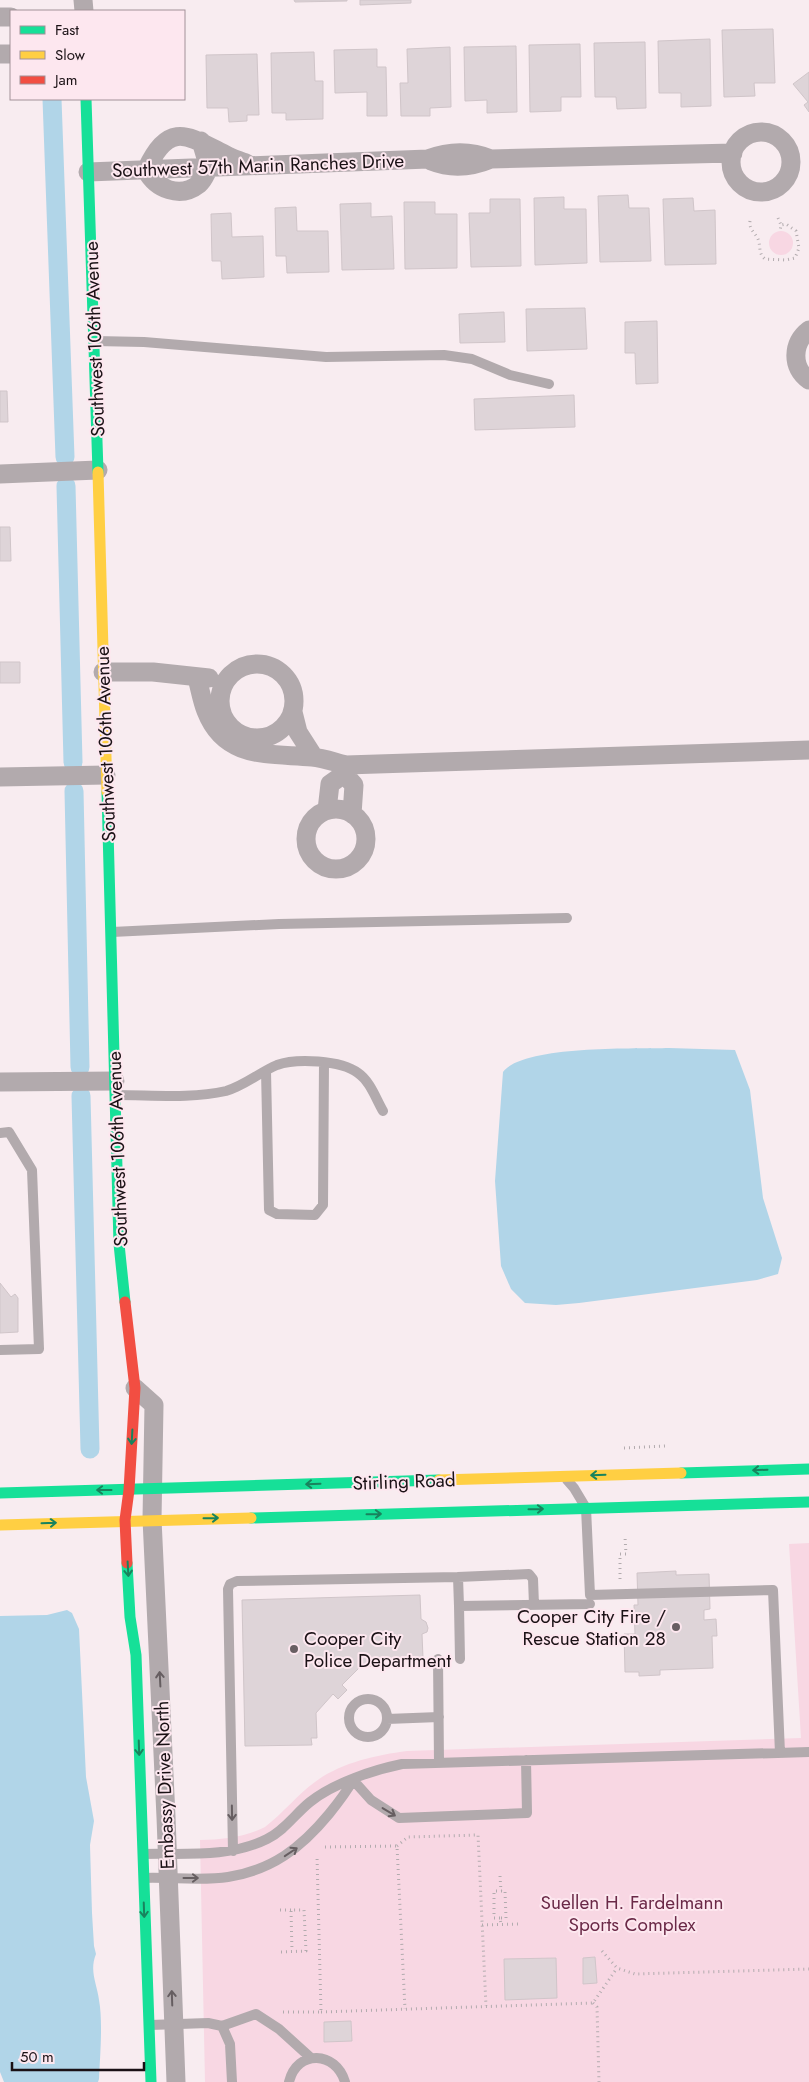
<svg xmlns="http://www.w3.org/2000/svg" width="809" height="2082" font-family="Jost,sans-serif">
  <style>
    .green { fill: #f8d7e3 }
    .water { fill: #b1d5e8 }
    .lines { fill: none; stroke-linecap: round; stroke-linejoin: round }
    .canal { stroke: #b1d5e8; stroke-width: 19 }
    .building { fill: #ded4d8; stroke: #d0c5c9 }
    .path { stroke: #b2abae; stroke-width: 3; stroke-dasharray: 1 4; stroke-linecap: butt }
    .lane { stroke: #b2aaad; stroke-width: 10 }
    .street { stroke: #b2aaad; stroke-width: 19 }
    .fast { stroke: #16e098; stroke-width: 11 }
    .slow { stroke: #ffcf43; stroke-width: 11 }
    .jam { stroke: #f24e42; stroke-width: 11 }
    .oneway { stroke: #18835d }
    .oneway2 { stroke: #665e61 }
    .poi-dot { fill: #685e62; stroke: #fde7ef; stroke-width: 2 }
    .labels { text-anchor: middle; stroke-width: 4; stroke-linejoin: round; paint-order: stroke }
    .street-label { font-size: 19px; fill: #1a1115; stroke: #fde7ef }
    .poi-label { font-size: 19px; fill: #1a1115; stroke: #fde7ef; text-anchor: end }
    .park-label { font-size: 19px; fill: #6a2947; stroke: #fde7ef }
  </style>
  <rect width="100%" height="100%" fill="#f8ecf0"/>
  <path class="green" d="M769 243a12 12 0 1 1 24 0a12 12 0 1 1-24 0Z
    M809 1543V2082H205L200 1840C222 1840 246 1837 265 1827 283 1813 297 1795 315 1782 340 1763 376 1755 407 1751L801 1738 789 1544Z"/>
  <path class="water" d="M669 1048 735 1050 750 1090 763 1198 782 1258 778 1274 757 1280 579 1303 556 1305 525 1303 511 1289 501 1266 495 1181 503 1072C523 1045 634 1049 669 1048Z
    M67 1610 72 1613 79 1629 86 1777 94 1821 90 1845 92 1913 94 1946 96 1954C89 1971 97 1984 99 2000 103 2021 100 2057 99 2079L98 2082H4L0 2072V1616L47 1615Z"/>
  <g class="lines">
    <path class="canal" d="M52 99 65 457
      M66 486 73 762
      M74 791 80 1067
      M81 1096 90 1449"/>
  </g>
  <path class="building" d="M294 0H347V1L295 2Z
    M360 0H411V3L360 5Z
    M773 29 775 83H754L755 96 724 97 722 30Z
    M710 39 711 106 681 107V93H659L658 41Z
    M645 42 646 108 617 109 616 97H595L594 43Z
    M580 44 581 97H561V111L530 112 529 45Z
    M516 46 517 112 487 113V100L465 101 464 47Z
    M450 47 451 107 430 108V116H401L400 83H408L407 49Z
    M377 49V67H386L387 116H367V92L335 93 334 50Z
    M314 52 315 81H323V119L286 120V113H272L271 53Z
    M257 54 259 115H247V121L229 122 228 108H207L206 55Z
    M809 72V112L804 105 808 102 793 84Z
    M628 195 629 208H649L651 261 600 262 598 196Z
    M564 197V209H586L587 263 535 265 534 198Z
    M693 198 694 211 715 210 716 264 665 265 663 199Z
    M490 199H520L521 266 471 267 469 213H490Z
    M404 202H435V214H457V268L405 269Z
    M371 203V217L392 216 394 269 342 270 340 204Z
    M296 207 297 231H328L329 272 287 273 286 256H276L275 208Z
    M231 213 232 237 263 236 264 277 222 279 221 261H212L211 214Z
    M585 308 587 349 527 351 526 309Z
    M504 312 505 342 460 343 459 314Z
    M657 321 658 383 636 384 635 353H625V322Z
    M0 391H7L8 422H0Z
    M574 395 575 427 475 430 474 399Z
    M0 527H10L11 561H0Z
    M0 662H20V683H0Z
    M0 1283 11 1297 15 1294 18 1298V1332L0 1333Z
    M676 1571V1575L709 1574 710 1609 704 1610V1620L716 1619 717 1636H712L713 1668 660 1670V1675L639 1676V1672H625L624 1634H635L634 1605H638L637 1573Z
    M420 1595 421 1619 426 1622 428 1628 427 1632 422 1634 423 1658 384 1659 385 1665 360 1667 342 1685 347 1690 338 1699 333 1694 316 1713 317 1738H311L312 1745 245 1746 242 1600Z
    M595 1957 597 1983 583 1984V1958Z
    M556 1958 557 1998 505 2000 504 1959Z
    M351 2021 352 2041 324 2042V2022Z"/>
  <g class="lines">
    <path class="path" d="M778 218 781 225
      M750 221C749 230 755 232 758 239 761 247 758 253 765 259L786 260 795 258 799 248 796 231 786 224 781 225 780 232
      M624 1448 665 1446
      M620 1579V1554H626L625 1537
      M397 1846 408 1837 478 1835 486 2006
      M325 1847 397 1846 405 2009
      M500 1876 501 1891
      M280 1910H291
      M500 1918H494V1891H505L506 1918H500L501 1924
      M482 1925 518 1924
      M602 1951 617 1968 635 1974 809 1969
      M281 1952 306 1951 304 1910H291L292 1951
      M593 2003 597 2007 599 2082
      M283 2012H321L317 1856
      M321 2012 593 2003 617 1968"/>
    <path class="lane" d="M95 341 144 342 326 357 444 355 472 359 510 375 549 384
      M112 932 279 924 567 918
      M266 1071 269 1210 277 1214 315 1215 323 1205 324 1063
      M116 1095C153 1095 191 1099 226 1091 244 1086 260 1072 277 1065 296 1058 341 1060 358 1073 370 1081 376 1099 383 1111
      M0 1133 9 1132 32 1170 39 1349 0 1350
      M567 1480 574 1488 586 1508 590 1595 773 1590 780 1753
      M458 1577 529 1574 533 1579 534 1605
      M459 1606 460 1659
      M438 1659 439 1762
      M349 1718a19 19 0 1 1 38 0a19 19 0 1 1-38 0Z
      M387 1719 439 1717
      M353 1780 371 1800 399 1818 527 1813 526 1760
      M233 1851 228 1589 230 1584 237 1581 458 1577 459 1606 590 1604
      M143 1854C184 1853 229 1858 267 1839 285 1830 295 1814 310 1802 334 1783 373 1770 402 1764L809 1752
      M144 1878C170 1877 203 1881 228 1877 272 1870 301 1848 329 1814 338 1803 346 1793 353 1780
      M150 2025 208 2023 222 2026 230 2044 232 2082
      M222 2026 256 2014 279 2029 311 2058
      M289 2082C297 2049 336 2051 345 2082"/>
    <path class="street" d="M83 0 84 11
      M0 17H11
      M0 54H11
      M731 162a30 30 0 1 1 60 0a30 30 0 1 1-60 0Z
      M201 141 209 168C206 173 204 180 199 184 180 199 156 189 146 170 170 119 188 136 228 156 233 159 240 161 246 163
      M431 161C451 169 472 167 491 159L733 153
      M88 172 428 159C449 151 469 150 491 159
      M809 330C792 343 791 368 809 380
      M0 474 98 470
      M220 701a37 37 0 1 1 74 0a37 37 0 1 1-74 0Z
      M103 672H153L209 678
      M197 678C200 689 202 701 206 711 225 760 269 753 312 757 323 758 334 762 346 765L809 750
      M293 712 298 732 314 757
      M344 774 354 785 352 814
      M0 777 106 775
      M306 839a30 30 0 1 1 60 0a30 30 0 1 1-60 0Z
      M327 810 330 784 344 774 346 765
      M0 1082 115 1081
      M135 1388 154 1405 152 1519 166 1817 176 2082"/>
    <path class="fast" d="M86 99 98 472
      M107 792 119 1244 125 1302
      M681 1473 809 1469
      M0 1493 439 1480
      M251 1518 809 1502
      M127 1563 130 1617 136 1655 151 2082"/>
    <path class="slow" d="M98 472 107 792
      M439 1480 681 1473
      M0 1525 251 1518"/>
    <path class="jam" d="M125 1302 135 1388 129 1490 125 1520 127 1563"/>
  </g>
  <defs><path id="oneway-shaft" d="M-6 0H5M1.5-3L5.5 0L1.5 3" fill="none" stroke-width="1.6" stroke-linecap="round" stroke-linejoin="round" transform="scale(1.25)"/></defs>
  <g class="oneway">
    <use href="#oneway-shaft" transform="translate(132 1437) rotate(93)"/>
    <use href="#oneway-shaft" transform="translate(760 1470) rotate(178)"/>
    <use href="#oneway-shaft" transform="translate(598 1475) rotate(178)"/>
    <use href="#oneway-shaft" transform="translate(313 1484) rotate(178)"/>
    <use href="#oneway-shaft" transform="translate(104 1490) rotate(180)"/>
    <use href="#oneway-shaft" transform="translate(536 1509) rotate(-1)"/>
    <use href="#oneway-shaft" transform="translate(374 1514) rotate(-1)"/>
    <use href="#oneway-shaft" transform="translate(211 1518) rotate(-1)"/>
    <use href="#oneway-shaft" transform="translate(49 1523) rotate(-2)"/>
    <use href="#oneway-shaft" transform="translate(128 1569) rotate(87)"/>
    <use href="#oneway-shaft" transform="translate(139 1748) rotate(88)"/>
    <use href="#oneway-shaft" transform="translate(144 1910) rotate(88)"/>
  </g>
  <g class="oneway2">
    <use href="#oneway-shaft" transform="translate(160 1679) rotate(-93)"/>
    <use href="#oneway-shaft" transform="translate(389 1812) rotate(31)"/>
    <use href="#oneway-shaft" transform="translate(232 1813) rotate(89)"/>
    <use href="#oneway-shaft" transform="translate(291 1852) rotate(-34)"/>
    <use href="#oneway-shaft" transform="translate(191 1878)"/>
    <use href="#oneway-shaft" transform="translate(172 1998) rotate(-92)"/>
  </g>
  <g class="poi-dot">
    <circle cx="676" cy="1627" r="5"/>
    <circle cx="294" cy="1649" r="5"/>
  </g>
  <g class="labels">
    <g class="street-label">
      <text transform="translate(258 165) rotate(-2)" y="7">Southwest 57th Marin Ranches Drive</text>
      <text transform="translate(94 339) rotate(-92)" y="7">Southwest 106th Avenue</text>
      <text transform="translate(105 744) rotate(-92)" y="7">Southwest 106th Avenue</text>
      <text transform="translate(117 1149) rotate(-92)" y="7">Southwest 106th Avenue</text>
      <text transform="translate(404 1481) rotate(-2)" y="7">Stirling Road</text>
      <text transform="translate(164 1785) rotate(-92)" y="7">Embassy Drive North</text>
    </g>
    <g class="poi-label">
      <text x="666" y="1623">Cooper City Fire /<tspan x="666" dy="22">Rescue Station 28</tspan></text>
      <text x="304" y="1645" text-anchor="start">Cooper City<tspan x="304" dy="22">Police Department</tspan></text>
    </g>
    <g class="park-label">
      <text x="632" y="1909">Suellen H. Fardelmann<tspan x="632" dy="22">Sports Complex</tspan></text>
    </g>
  </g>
  <rect x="10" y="10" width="175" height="90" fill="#fde7ef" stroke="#a29198"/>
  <rect x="20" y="26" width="25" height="8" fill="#16e098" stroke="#a29198"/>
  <text x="55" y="35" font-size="15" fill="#1a1115">Fast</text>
  <rect x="20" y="51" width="25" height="8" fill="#ffcf43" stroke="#a29198"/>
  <text x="55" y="60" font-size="15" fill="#1a1115">Slow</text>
  <rect x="20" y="76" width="25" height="8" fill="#f24e42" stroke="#a29198"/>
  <text x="55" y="85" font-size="15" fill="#1a1115">Jam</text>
  <path d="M12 2062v8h132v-8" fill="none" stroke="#1a1115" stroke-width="2.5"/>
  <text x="20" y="2062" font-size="15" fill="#1a1115" stroke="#fde7ef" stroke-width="4" paint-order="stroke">50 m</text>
</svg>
